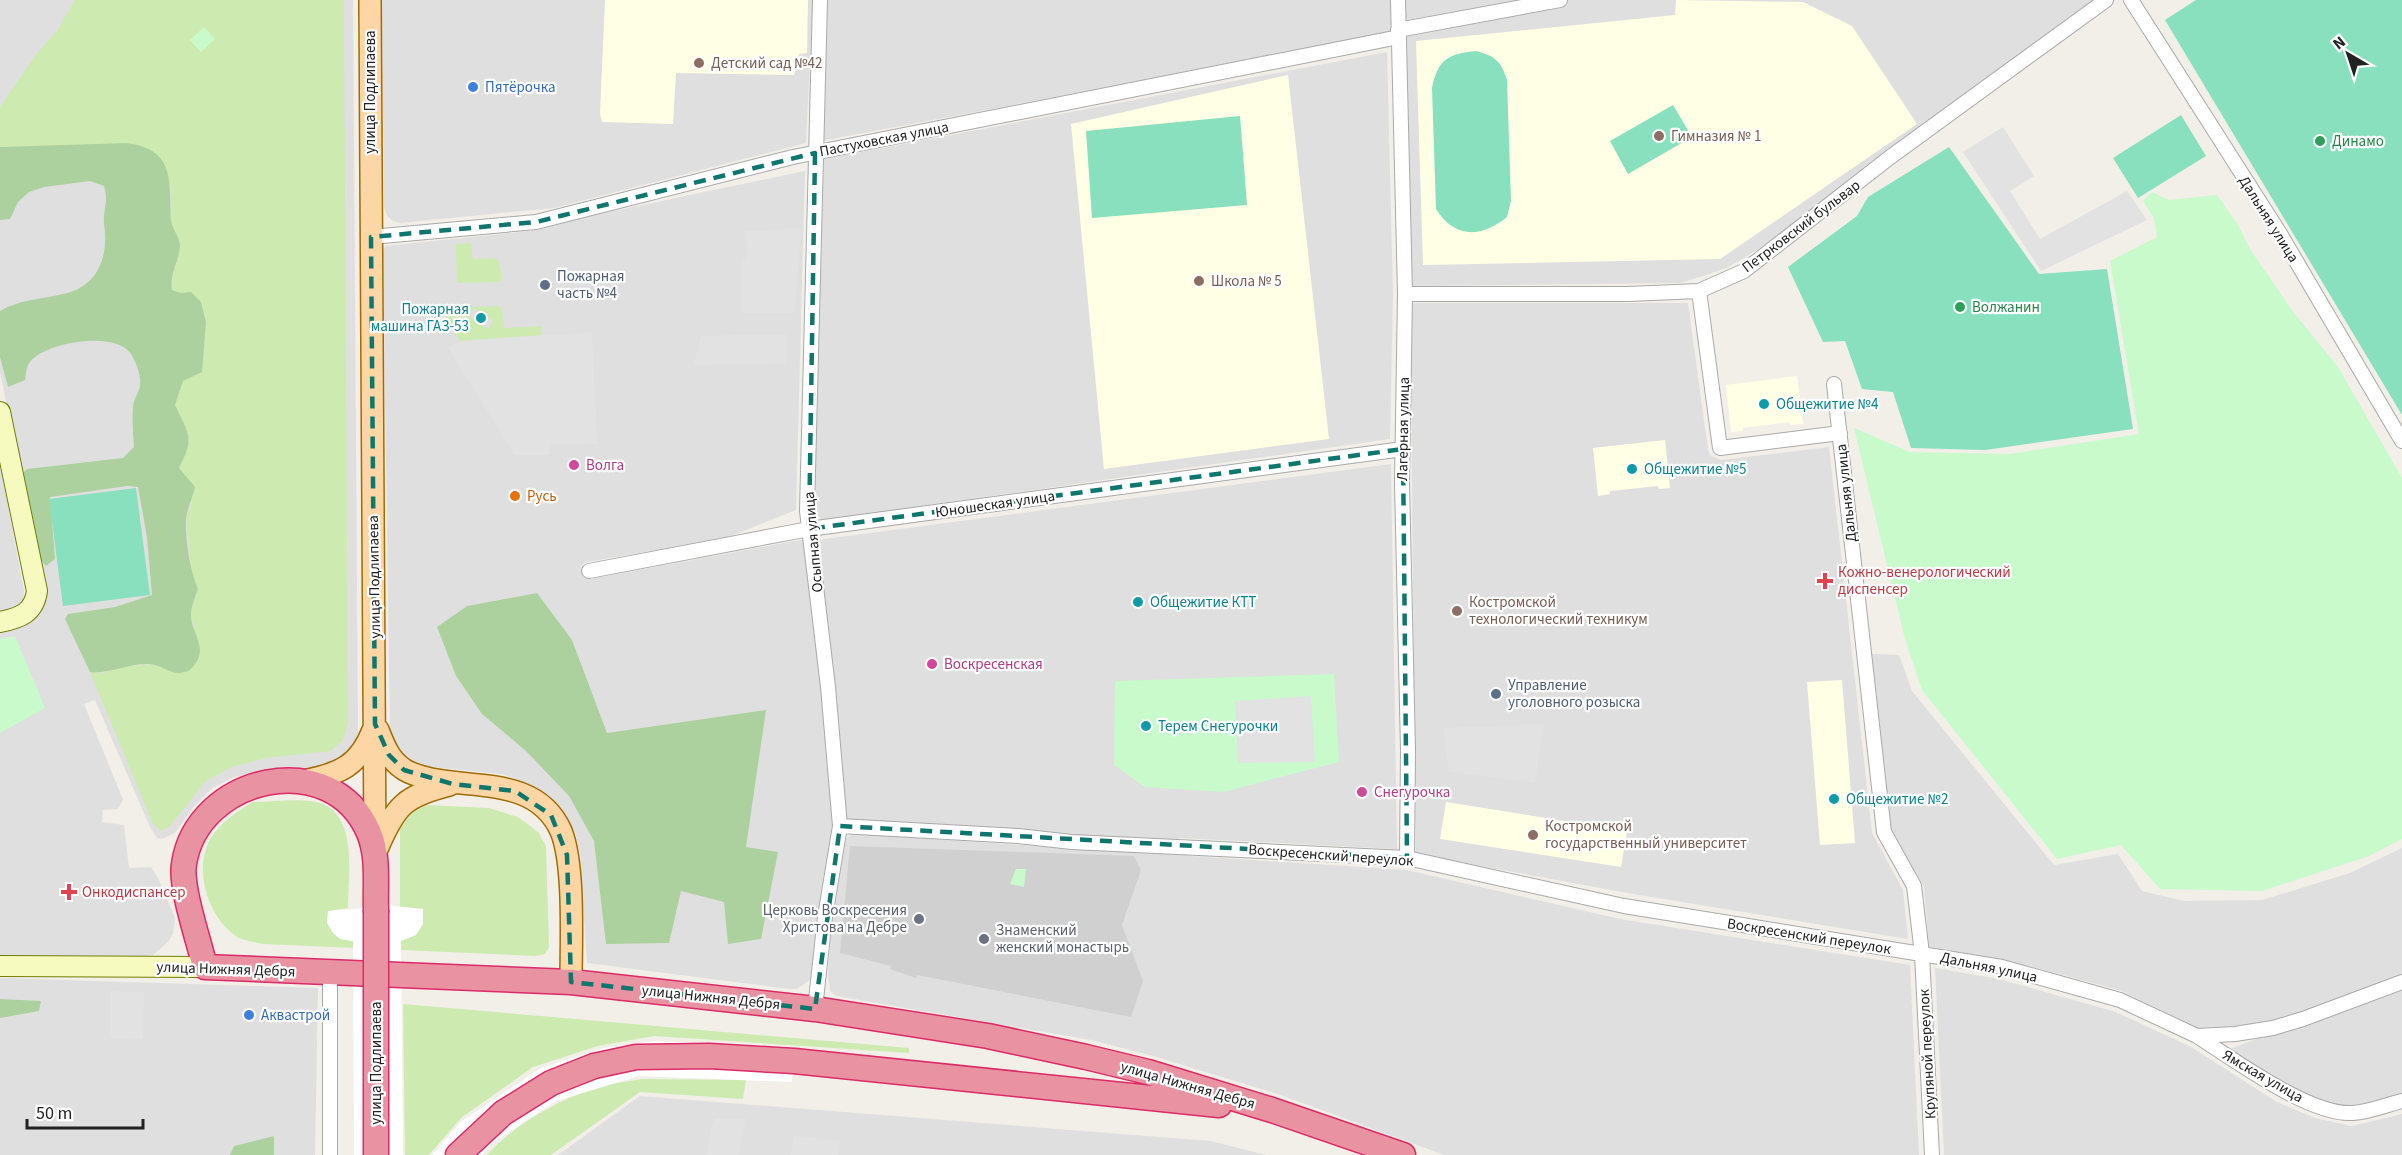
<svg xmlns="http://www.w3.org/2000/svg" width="2402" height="1155" font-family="'Source Sans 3',sans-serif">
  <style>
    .residential { fill: #e0dfdf }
    .education { fill: #ffffe5 }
    .religious { fill: #d0d0d0 }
    .grass { fill: #cdebb0 }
    .forest { fill: #add19e }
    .park { fill: #c8facc }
    .pitch { fill: #88e0be }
    .parking { fill: #e2e2e2 }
    .pier { fill: #fff }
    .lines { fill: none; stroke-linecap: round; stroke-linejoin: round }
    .street-casing { stroke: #a9a9a9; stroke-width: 16 }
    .secondary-casing { stroke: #707d05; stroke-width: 22 }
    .primary-casing { stroke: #a06b00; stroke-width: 24 }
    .highway-casing { stroke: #dc2a67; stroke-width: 27 }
    .street { stroke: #fff; stroke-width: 14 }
    .secondary { stroke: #f7fabf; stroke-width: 20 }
    .primary { stroke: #fcd6a4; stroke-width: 21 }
    .highway { stroke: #e892a2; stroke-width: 24 }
    .highway-bridge-casing { stroke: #dc2a67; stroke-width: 27; stroke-linecap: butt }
    .highway-bridge { stroke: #e892a2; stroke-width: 24 }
    .marked { fill: none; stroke: #0f766e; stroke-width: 4.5; stroke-dasharray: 12 8; stroke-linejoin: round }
    .education-dot { fill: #8d6e63; stroke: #fff; stroke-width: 2 }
    .shop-dot { fill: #3f7fe0; stroke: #fff; stroke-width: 2 }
    .leisure-dot { fill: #2e9e5b; stroke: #fff; stroke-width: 2 }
    .service-dot { fill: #5c6f8a; stroke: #fff; stroke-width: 2 }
    .culture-dot { fill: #0f9aa8; stroke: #fff; stroke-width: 2 }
    .hotel-dot { fill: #d1479c; stroke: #fff; stroke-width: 2 }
    .food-dot { fill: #e8710a; stroke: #fff; stroke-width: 2 }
    .health-dot { fill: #e0444e; stroke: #fff; stroke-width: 2 }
    .worship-dot { fill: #6b7280; stroke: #fff; stroke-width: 2 }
    .labels { text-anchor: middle; stroke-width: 4.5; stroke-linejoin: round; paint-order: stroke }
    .education-label { font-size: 15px; fill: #785e54; stroke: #fff; text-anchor: start }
    .shop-label { font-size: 15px; fill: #366cbe; stroke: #fff; text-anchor: start }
    .street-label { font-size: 15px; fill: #222; stroke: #fff }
    .leisure-label { font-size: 15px; fill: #27864d; stroke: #fff; text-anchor: start }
    .service-label { font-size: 15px; fill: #4e5e75; stroke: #fff; text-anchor: start }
    .culture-label { font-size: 15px; fill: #0d838f; stroke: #fff; text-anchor: start }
    .hotel-label { font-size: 15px; fill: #b23c85; stroke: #fff; text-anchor: start }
    .food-label { font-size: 15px; fill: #c56008; stroke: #fff; text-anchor: start }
    .health-label { font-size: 15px; fill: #be3a42; stroke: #fff; text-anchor: start }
    .worship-label { font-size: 15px; fill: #5b616d; stroke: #fff; text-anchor: end }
  </style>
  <rect width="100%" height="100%" fill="#f2efe9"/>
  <path class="residential" d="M0 0H353L358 734 349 750 336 762 312 768 268 770 234 777 213 788 195 805 175 833 162 839 157 838 150 827 95 700 84 704 123 800 118 809 103 810 102 822 124 825 129 868 151 867 158 878 175 918 173 934 168 942 153 955 144 956 0 955V631L17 627 39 568 0 372Z
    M382 0H813L806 143 554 208 400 223 393 221 387 216 384 207Z
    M827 0H1394L1395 33 821 141Z
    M1403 0H2097L1846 182 1780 236 1727 268 1681 283 1407 286Z
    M1387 52 1393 294 1390 439 823 520 817 516 814 471 824 159Z
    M805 171 796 510 726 538 587 562 583 564 580 570 583 577 590 579 805 539 824 686 834 823 813 973 810 980 797 989H789L587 963 580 854 575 832 557 806 538 790 520 780 502 774 414 765 398 754 390 734 383 249 386 246 538 230 590 216Z
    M1410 303H1688L1708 450 1711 456 1721 460 1829 447 1872 833 1903 890 1908 939 1627 893 1416 854Z
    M0 463 24 591 23 604 0 617Z
    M1391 464 1397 849 1180 838 1174 841 1085 837 845 820 817 540Z
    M1872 654 1899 655 1912 691 2054 865 2118 854 2142 891 2184 901 2262 900 2350 873 2402 848V974L2290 1016 2242 1027 2198 1028 2119 990 2033 967 1929 947 1924 887 1891 828Z
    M853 834 1407 870 1620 919 1910 965 1919 1155H1444L1278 1094 1153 1056 1091 1040 836 996 830 991 828 975 832 921 842 843 845 839Z
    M1935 968 1999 979 2116 1012 2191 1047 2277 1102 2315 1118 2352 1126 2402 1114V1155H1944Z
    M0 978 318 988 315 1155H0Z
    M2402 985V1100L2353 1109 2319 1100 2278 1081 2227 1050Z
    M640 1096 1211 1141 1266 1155H558Z"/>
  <path class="education" d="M605 0H808L807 53 799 54 794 75 676 73 673 124 602 122 600 114Z
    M1676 0 1803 2 1852 26 1917 124 1720 259 1423 265 1416 41 1675 15Z
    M1288 75 1329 439 1104 469 1071 124Z
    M1797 376 1803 424 1790 425 1789 422 1743 428V431L1731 432 1726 385Z
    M1665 440 1670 488 1659 489 1658 486 1610 491V494L1598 496 1593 448Z
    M1842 680 1855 843 1820 845 1807 682Z
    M1446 802 1627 831 1621 867 1440 839Z"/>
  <path class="religious" d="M850 846 1134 856 1141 870 1122 925 1143 981 1131 1017 917 975 916 978 890 969 891 966 840 953Z"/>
  <path class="grass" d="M75 0H344L348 723 343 740 331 751 266 758 232 767 206 781 170 826 161 831 153 824 90 672 104 673 120 667 151 664 178 673 195 627C188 614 193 602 198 589L192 574 186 517 192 504 184 475 179 468C194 439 189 433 175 405L183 381 202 371 206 322 201 302 172 291 170 280 176 267 180 243 171 223V188L99 145 0 147V107L37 53 56 32Z
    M471 243 473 259 494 258 499 261 502 278 500 282 457 283 456 244Z
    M500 306 502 310 504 328 541 326 542 335 460 341 445 319C446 311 451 308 459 308L471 315 469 317 488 329 493 320 475 308 473 311 467 307Z
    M253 802C272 802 306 797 323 804 358 819 348 877 348 908L328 911C327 924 330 931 340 939L423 924V909L400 907V829L411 813 426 805 489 808 518 817 538 832 546 846 549 947 545 954 536 956 263 944C255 942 244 941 237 937 210 919 195 876 207 846 215 826 235 813 253 802Z
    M403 1004 909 1048V1053L654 1036 598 1046 533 1067 461 1118 429 1155H405Z
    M642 1079 746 1080 743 1099 640 1092 551 1155H487C514 1125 555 1102 592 1089 608 1083 626 1082 642 1079Z"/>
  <path class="forest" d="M127 143C176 150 169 181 171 220 172 229 180 237 180 246 179 262 169 275 172 290L181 293 191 292 201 302 206 322 202 372 183 381 175 405C189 435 195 437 179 468L195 487C193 496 187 510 186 519 185 539 190 571 198 589 195 598 191 606 191 616 191 631 208 648 195 664 191 670 188 672 180 673 170 674 160 664 149 664 128 663 110 674 90 672L65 619 68 614 115 607 152 595 147 537 138 487 127 486 50 497 55 559 46 566 41 560 24 477V472L27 469 123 458 134 447C133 433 132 420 133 406 134 398 140 391 140 384 141 374 136 362 131 354 116 330 45 342 30 362 26 367 26 374 25 380L8 387 0 357V311C18 300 42 299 63 294 99 287 109 255 104 223 103 208 109 202 104 186L90 181 44 187 29 192 18 202 10 219 0 220V147Z
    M537 593 572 640 607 733 766 710 746 847 778 852 761 939 728 944 724 902 681 891 669 943 606 944 594 841 569 796 526 751 482 714 456 676 437 627 467 606Z
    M0 999 41 1001 39 1011 0 1018Z
    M274 1136V1155H230L234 1146Z"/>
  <path class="park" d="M204 27 215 39 201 52 190 40Z
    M2152 192 2169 200 2217 195 2238 225 2250 249 2291 309 2338 367 2402 478V839L2369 856 2262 891 2160 889 2121 845 2057 859 1922 690 1905 639 1854 428 1910 452 2009 454 2139 434 2110 261 2157 237 2154 218 2143 201Z
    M15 636 45 708 0 733V639Z
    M1334 674 1339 762 1223 792 1145 787 1114 765 1115 681Z
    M1016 869H1026L1024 887 1010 884Z"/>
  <path class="pitch" d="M2196 0H2402V415L2165 20Z
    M1476 51C1495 56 1501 61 1507 80L1511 201 1507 217C1481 238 1455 239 1436 209L1432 88C1438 59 1448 54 1476 51Z
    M1673 105 1692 137 1628 174 1610 141Z
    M2181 115 2206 156 2138 198 2113 158Z
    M1240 116 1247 205 1092 218 1086 131Z
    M1949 147 2039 274 2107 269 2133 429 1985 450 1911 448 1893 392 1862 389 1845 341 1823 342 1788 267 1857 216 1868 197Z
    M136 488 150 595 63 606 49 499Z"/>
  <path class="parking" d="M2003 127 2034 176 2010 191 2040 239 2127 191 2147 220 2041 271 1963 152Z
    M801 228 795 313H741V261L747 260 745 231Z
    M592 332 597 444 549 445V455H515L448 348 460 341Z
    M786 334 787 364 694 365 701 336Z
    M1311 696 1315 762 1238 763 1235 701Z
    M1544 724 1535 783 1449 772 1443 728Z
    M110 991 144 992 143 1039 110 1038Z
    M714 1118H746L739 1155H706Z
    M794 1136 840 1141 838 1155H791Z"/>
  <path class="pier" d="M394 906 423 909V924L416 935 401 941 403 1155H354L353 941 340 939 333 933 327 923 328 911Z
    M653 1041 793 1047 792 1082 639 1076 556 1101 492 1143 482 1155H432L462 1121 541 1068 604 1048Z"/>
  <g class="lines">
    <defs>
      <path id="street" d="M1398 0 1405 294 1402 483 1408 750 1407 858
        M2131 0 2279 232 2402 441
        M1398 30 1560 0
        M371 237 536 222 793 157 1399 37
        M1699 291 1720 448 1840 433
        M1405 294H1628L1699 291 1744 271 1889 158 2106 0
        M1834 384 1884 832 1914 886 1922 954 1932 1155
        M589 571 809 529 1403 449
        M840 826 1018 836 1072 842 1407 858 1624 906 2002 967 2120 1000 2197 1036 2235 1034 2273 1028 2303 1019 2402 982
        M815 1009 825 917 840 826 828 687 807 511 820 0
        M2197 1036C2233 1059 2310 1116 2353 1113 2369 1112 2386 1105 2402 1101
        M330 1155V972"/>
      <path id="secondary" d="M0 412 37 591C34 613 20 618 0 622
        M0 966 205 967"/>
      <path id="primary" d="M370 0 375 849
        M378 730C384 745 389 759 402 768 408 773 416 775 423 777 470 790 536 775 561 831 575 865 571 943 571 982
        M303 781C340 774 359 766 373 730
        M378 847C396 805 405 796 449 785"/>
      <path id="highway" d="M376 910C375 884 379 857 369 833 332 745 197 776 184 864 180 887 199 941 205 967L571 982 815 1009 988 1036 1086 1057 1148 1072 1272 1110 1403 1155
        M458 1155 503 1113 551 1083 594 1066 636 1057 709 1056 794 1061 1219 1105"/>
    </defs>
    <use href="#street" class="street-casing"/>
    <use href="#secondary" class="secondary-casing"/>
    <use href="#primary" class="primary-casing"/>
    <use href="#highway" class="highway-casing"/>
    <use href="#street" class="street"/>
    <use href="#secondary" class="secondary"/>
    <use href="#primary" class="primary"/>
    <use href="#highway" class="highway"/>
    <defs>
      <path id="highway-bridge" d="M376 910V1155"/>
    </defs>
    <use href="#highway-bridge" class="highway-bridge-casing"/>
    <use href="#highway-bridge" class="highway-bridge"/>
  </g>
  <path class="marked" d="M815 153 809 529 1403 449 1407 858 840 826 815 1009 571 982 567 855 551 815 515 791 453 784 404 770 389 755 375 724 371 237 536 222Z"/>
  <g class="education-dot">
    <circle cx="699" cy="63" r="6"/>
    <circle cx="1659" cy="136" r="6"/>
    <circle cx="1199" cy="281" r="6"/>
    <circle cx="1457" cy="611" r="6"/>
    <circle cx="1533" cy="835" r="6"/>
  </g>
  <g class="shop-dot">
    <circle cx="473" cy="87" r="6"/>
    <circle cx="249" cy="1015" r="6"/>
  </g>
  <g class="leisure-dot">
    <circle cx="2320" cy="141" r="6"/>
    <circle cx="1960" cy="307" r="6"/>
  </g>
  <g class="service-dot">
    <circle cx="545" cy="285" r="6"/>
    <circle cx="1496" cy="694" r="6"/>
  </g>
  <g class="culture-dot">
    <circle cx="481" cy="318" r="6"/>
    <circle cx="1764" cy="404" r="6"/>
    <circle cx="1632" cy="469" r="6"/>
    <circle cx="1138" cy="602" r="6"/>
    <circle cx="1146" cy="726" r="6"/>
    <circle cx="1834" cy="799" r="6"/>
  </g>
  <g class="hotel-dot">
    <circle cx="574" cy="465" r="6"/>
    <circle cx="932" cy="664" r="6"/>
    <circle cx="1362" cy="792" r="6"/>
  </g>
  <circle class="food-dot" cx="515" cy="496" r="6"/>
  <g class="health-dot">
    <path d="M1822 572h6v6h6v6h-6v6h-6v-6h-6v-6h6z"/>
    <path d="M66 883h6v6h6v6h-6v6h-6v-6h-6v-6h6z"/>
  </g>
  <g class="worship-dot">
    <circle cx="919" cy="919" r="6"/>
    <circle cx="984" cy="939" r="6"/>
  </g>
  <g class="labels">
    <g class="education-label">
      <text x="711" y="68">Детский сад №42</text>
      <text x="1671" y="141">Гимназия № 1</text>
      <text x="1211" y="286">Школа № 5</text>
      <text x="1469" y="607">Костромской<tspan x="1469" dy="17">технологический техникум</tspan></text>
      <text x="1545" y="831">Костромской<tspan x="1545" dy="17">государственный университет</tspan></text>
    </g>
    <g class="shop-label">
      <text x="485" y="92">Пятёрочка</text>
      <text x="261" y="1020">Аквастрой</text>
    </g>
    <g class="street-label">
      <text transform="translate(370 92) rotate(-90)" y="5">улица Подлипаева</text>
      <text transform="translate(884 139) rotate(-11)" y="5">Пастуховская улица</text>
      <text transform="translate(2269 219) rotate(58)" y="5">Дальняя улица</text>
      <text transform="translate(1801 226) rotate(-37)" y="5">Петрковский бульвар</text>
      <text transform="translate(1403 429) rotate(-89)" y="5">Лагерная улица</text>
      <text transform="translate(1846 493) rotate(-96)" y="5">Дальняя улица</text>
      <text transform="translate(995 504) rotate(-8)" y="5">Юношеская улица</text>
      <text transform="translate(813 542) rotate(-95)" y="5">Осыпная улица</text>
      <text transform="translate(374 577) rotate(-91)" y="5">улица Подлипаева</text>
      <text transform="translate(1331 855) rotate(4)" y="5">Воскресенский переулок</text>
      <text transform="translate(1809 936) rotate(9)" y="5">Воскресенский переулок</text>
      <text transform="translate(1989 967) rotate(12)" y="5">Дальняя улица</text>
      <text transform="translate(226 969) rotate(2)" y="5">улица Нижняя Дебря</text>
      <text transform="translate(711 997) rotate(6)" y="5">улица Нижняя Дебря</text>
      <text transform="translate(1927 1054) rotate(-93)" y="5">Крупяной переулок</text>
      <text transform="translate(376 1063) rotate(-90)" y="5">улица Подлипаева</text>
      <text transform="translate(2263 1076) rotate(30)" y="5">Ямская улица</text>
      <text transform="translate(1188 1085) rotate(16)" y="5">улица Нижняя Дебря</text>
    </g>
    <g class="leisure-label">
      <text x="2332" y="146">Динамо</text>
      <text x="1972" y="312">Волжанин</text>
    </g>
    <g class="service-label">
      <text x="557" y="281">Пожарная<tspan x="557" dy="17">часть №4</tspan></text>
      <text x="1508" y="690">Управление<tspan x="1508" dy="17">уголовного розыска</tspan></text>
    </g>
    <g class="culture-label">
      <text x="469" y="314" text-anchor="end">Пожарная<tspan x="469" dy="17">машина ГАЗ-53</tspan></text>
      <text x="1776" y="409">Общежитие №4</text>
      <text x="1644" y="474">Общежитие №5</text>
      <text x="1150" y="607">Общежитие КТТ</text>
      <text x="1158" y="731">Терем Cнегурочки</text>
      <text x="1846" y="804">Общежитие №2</text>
    </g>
    <g class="hotel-label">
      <text x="586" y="470">Волга</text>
      <text x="944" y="669">Воскресенская</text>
      <text x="1374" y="797">Снегурочка</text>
    </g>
    <g class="food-label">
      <text x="527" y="501">Русь</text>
    </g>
    <g class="health-label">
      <text x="1838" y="577">Кожно-венерологический<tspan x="1838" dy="17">диспенсер</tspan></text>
      <text x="82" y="897">Онкодиспансер</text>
    </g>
    <g class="worship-label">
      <text x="907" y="915">Церковь Воскресения<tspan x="907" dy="17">Христова на Дебре</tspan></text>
      <text x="996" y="935" text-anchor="start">Знаменский<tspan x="996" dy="17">женский монастырь</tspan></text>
    </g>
  </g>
  <g transform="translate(2348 54) rotate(321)" stroke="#ffffff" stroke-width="4.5" paint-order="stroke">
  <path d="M0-4.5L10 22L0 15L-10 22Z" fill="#222222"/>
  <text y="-9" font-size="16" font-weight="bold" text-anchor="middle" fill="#222222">N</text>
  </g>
  <path d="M27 1119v9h116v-9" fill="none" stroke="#222222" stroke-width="3"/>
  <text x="36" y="1119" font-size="18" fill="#222222" stroke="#ffffff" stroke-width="4.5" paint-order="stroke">50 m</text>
</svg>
